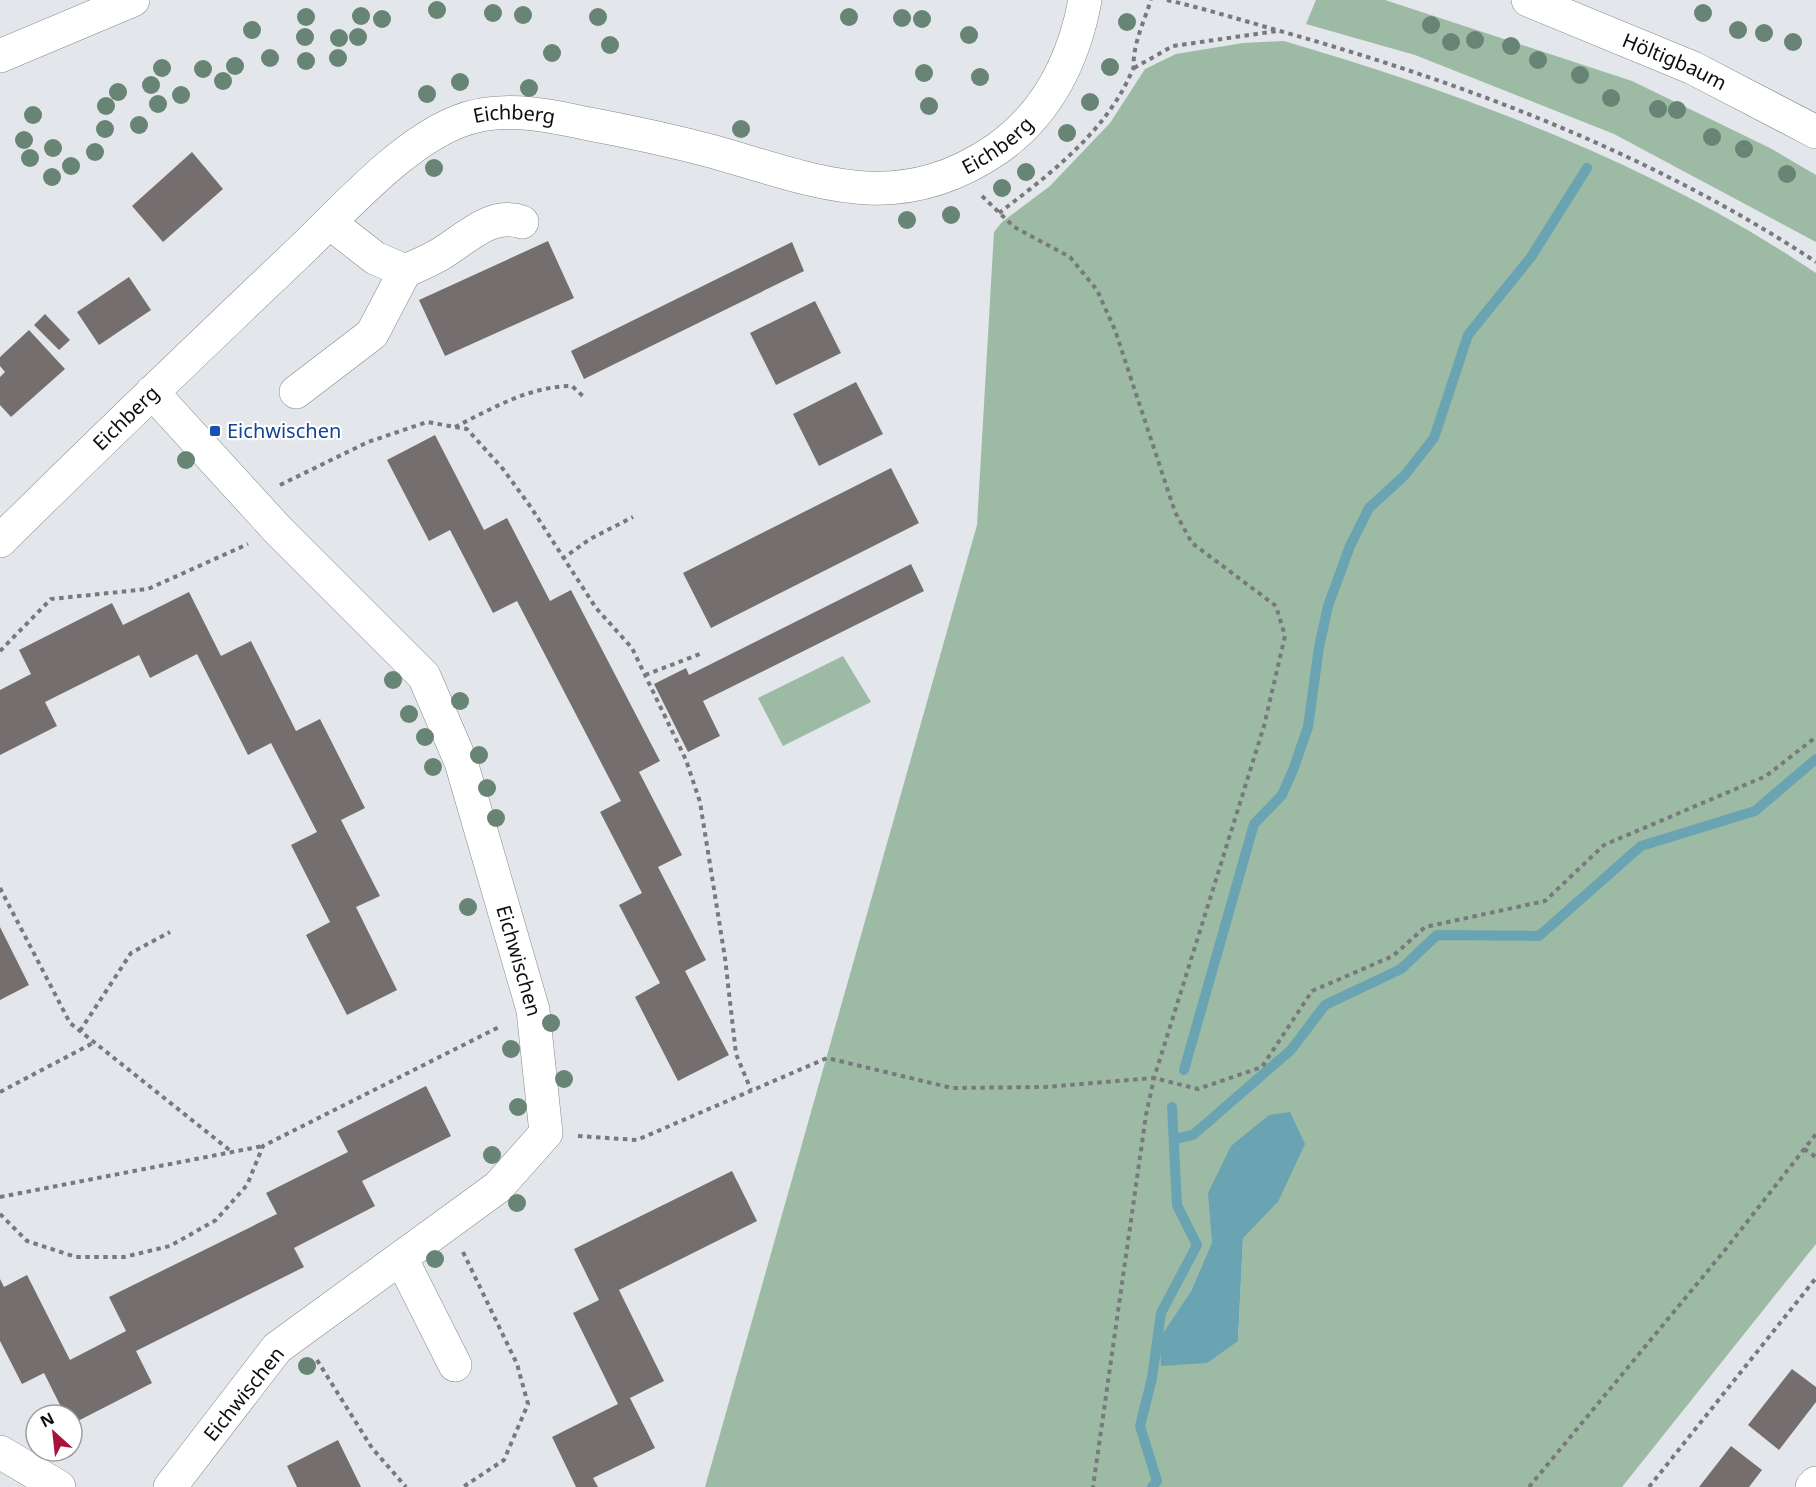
<svg xmlns="http://www.w3.org/2000/svg" width="1816" height="1487" font-family="'Noto Sans',sans-serif">
  <style>
    .green { fill: #9dbba4; fill-rule: evenodd }
    .water { fill: #6aa3b2 }
    .lines { fill: none; stroke-linecap: round; stroke-linejoin: round }
    .stream { stroke: #6aa3b2; stroke-width: 10 }
    .building { fill: #746f6e }
    .minor-casing { stroke: #85888b; stroke-width: 34 }
    .major-casing { stroke: #85888b; stroke-width: 34 }
    .path { stroke: #77797c; stroke-width: 4; stroke-dasharray: 4.5 4.5; stroke-linecap: butt }
    .minor { stroke: #fff; stroke-width: 33 }
    .major { stroke: #fff; stroke-width: 33 }
    .tree { fill: #678475 }
    .transit-dot { fill: #1a4fb4; stroke: #fff; stroke-width: 2 }
    .labels { text-anchor: middle; stroke-width: 4.5; stroke-linejoin: round; paint-order: stroke }
    .street-label { font-size: 20px; fill: #0c0e0f; stroke: #fff }
    .transit-label { font-size: 20px; fill: #164399; stroke: #fff; text-anchor: start }
  </style>
  <rect width="100%" height="100%" fill="#e3e6ea"/>
  <path class="green" d="M1316 0H1385L1632 81 1770 148 1816 175V242L1614 134 1415 55 1306 24Z
    M1284 41C1470 96 1654 164 1816 273V1244L1622 1487H705L977 525 994 232 1002 222 1050 186 1110 123 1145 69 1176 54 1243 43ZM1278 1202 1243 1237 1238 1341 1160 1337 1191 1291 1212 1242Z
    M843 656 871 702 783 746 758 698Z"/>
  <path class="water" d="M1290 1112 1305 1144 1278 1202 1243 1238 1238 1341 1207 1363 1161 1366 1160 1337 1191 1291 1212 1242 1208 1193 1231 1146 1269 1115Z"/>
  <g class="lines">
    <path class="stream" d="M1184 1070 1254 824 1282 795 1293 770 1308 727 1319 647 1328 606 1350 546 1369 508 1404 476 1434 438 1468 335 1531 257 1587 168
      M1174 1139 1193 1135 1291 1050 1325 1005 1401 969 1437 935 1539 936 1641 846 1755 811 1816 759
      M1152 1487 1157 1481 1140 1426 1152 1378 1161 1313 1197 1245 1177 1205 1172 1107"/>
  </g>
  <path class="building" d="M192 152 223 189 163 242 132 206Z
    M548 241 574 298 445 356 419 300Z
    M792 242 804 271 584 379 571 351Z
    M129 277 151 310 99 345 77 312Z
    M815 301 841 353 776 385 750 333Z
    M45 314 70 340 59 350 34 325Z
    M29 330 65 369 11 417 0 405V377L5 372 0 366V357Z
    M856 382 883 434 819 466 793 414Z
    M435 435 484 530 507 518 550 601 571 590 660 761 639 772 682 855 658 867 706 960 685 971 729 1055 678 1081 635 997 660 983 619 905 642 893 600 812 621 801 517 601 493 613 450 530 429 541 387 460Z
    M891 468 919 523 711 628 683 573Z
    M911 564 924 591 703 701 720 736 688 752 654 684 686 668 689 675Z
    M189 592 221 656 251 641 296 731 320 719 365 808 341 820 380 896 356 907 397 990 347 1015 306 935 330 922 291 845 317 832 271 743 248 755 197 654 150 678 139 655 45 702 57 726 0 755V690L31 674 19 650 112 603 123 625Z
    M0 927 29 985 0 1000Z
    M426 1086 451 1136 362 1181 375 1206 294 1248 304 1267 136 1351 152 1383 72 1424V1415H65L44 1373 22 1384 0 1341V1279L4 1287 27 1275 70 1360 126 1331 109 1297 277 1214 266 1193 348 1152 337 1131Z
    M732 1171 757 1221 619 1290 664 1381 630 1398 655 1448 593 1478 598 1487H576L552 1437 618 1404 573 1313 599 1300 574 1249Z
    M1792 1369 1816 1387V1402L1779 1450 1748 1425Z
    M338 1440 361 1487H297L287 1466Z
    M1731 1446 1762 1470 1749 1487H1699Z"/>
  <g class="lines">
    <defs>
      <g id="minor">
        <path d="M330 223 375 258 405 271C417 266 428 261 439 255 465 240 490 211 522 222"/>
        <path id="s1" d="M152 392 278 530 424 676 461 762 533 1010 546 1133 498 1187 277 1348 170 1487"/>
        <path d="M296 392 372 334 405 271"/>
        <path id="s2" d="M0 541C97 445 196 350 295 256 341 213 398 146 457 122 497 105 543 114 584 123 627 131 669 140 711 151 817 181 896 218 997 149 1048 113 1074 59 1085 0"/>
        <path d="M401 1258 455 1365"/>
        <path d="M0 1452 59 1487"/>
        <path d="M1812 1487 1816 1483"/>
      </g>
      <g id="major">
        <path id="s3" d="M1528 0 1693 68 1816 132"/>
        <path d="M0 56 133 0"/>
      </g>
    </defs>
    <use href="#minor" class="minor-casing"/>
    <use href="#major" class="major-casing"/>
    <path class="path" d="M1167 0C1210 10 1251 23 1294 35 1476 87 1657 157 1816 262
      M1134 68 1173 46 1277 31
      M982 196 1014 227 1070 257 1097 290 1115 330 1175 512 1192 543 1276 606 1285 636 1264 726 1154 1078 1146 1115 1093 1487
      M999 213C1049 175 1107 131 1132 71 1135 66 1133 62 1134 57 1136 38 1145 18 1151 0
      M455 427C493 408 530 386 572 386L585 398
      M280 485 368 442 427 422 467 429 503 469 530 506 596 608 632 648 686 760 700 802 725 958 736 1054 751 1090
      M562 559 590 539 633 517
      M0 651 51 599 148 589 248 544
      M645 675 700 654
      M0 888 70 1023 232 1152
      M80 1031 131 953 170 932
      M0 1092 95 1042
      M578 1136 637 1140 827 1058 952 1088 1045 1087 1154 1078 1198 1089 1262 1067 1312 991 1393 956 1425 927 1545 901 1604 845 1766 776 1816 737
      M1804 1149 1816 1157
      M0 1197 263 1146
      M0 1214 27 1241 76 1257H124L170 1246 216 1220 247 1185 263 1146 501 1026
      M463 1252 517 1364 528 1404 504 1460 463 1487
      M317 1360 372 1448 406 1487
      M1529 1487 1725 1250 1816 1134
      M1649 1487 1816 1278"/>
    <use href="#minor" class="minor"/>
    <use href="#major" class="major"/>
  </g>
  <g class="tree">
    <circle cx="437" cy="10" r="9"/>
    <circle cx="493" cy="13" r="9"/>
    <circle cx="1703" cy="13" r="9"/>
    <circle cx="523" cy="15" r="9"/>
    <circle cx="361" cy="16" r="9"/>
    <circle cx="306" cy="17" r="9"/>
    <circle cx="598" cy="17" r="9"/>
    <circle cx="849" cy="17" r="9"/>
    <circle cx="902" cy="18" r="9"/>
    <circle cx="382" cy="19" r="9"/>
    <circle cx="922" cy="19" r="9"/>
    <circle cx="1127" cy="22" r="9"/>
    <circle cx="1431" cy="25" r="9"/>
    <circle cx="252" cy="30" r="9"/>
    <circle cx="1738" cy="30" r="9"/>
    <circle cx="1764" cy="33" r="9"/>
    <circle cx="969" cy="35" r="9"/>
    <circle cx="305" cy="37" r="9"/>
    <circle cx="358" cy="37" r="9"/>
    <circle cx="339" cy="38" r="9"/>
    <circle cx="1475" cy="40" r="9"/>
    <circle cx="1451" cy="42" r="9"/>
    <circle cx="1793" cy="42" r="9"/>
    <circle cx="610" cy="45" r="9"/>
    <circle cx="1511" cy="46" r="9"/>
    <circle cx="552" cy="53" r="9"/>
    <circle cx="270" cy="58" r="9"/>
    <circle cx="338" cy="58" r="9"/>
    <circle cx="1538" cy="60" r="9"/>
    <circle cx="306" cy="61" r="9"/>
    <circle cx="235" cy="66" r="9"/>
    <circle cx="1110" cy="67" r="9"/>
    <circle cx="162" cy="68" r="9"/>
    <circle cx="203" cy="69" r="9"/>
    <circle cx="924" cy="73" r="9"/>
    <circle cx="1580" cy="75" r="9"/>
    <circle cx="980" cy="77" r="9"/>
    <circle cx="223" cy="81" r="9"/>
    <circle cx="460" cy="82" r="9"/>
    <circle cx="151" cy="85" r="9"/>
    <circle cx="529" cy="88" r="9"/>
    <circle cx="118" cy="92" r="9"/>
    <circle cx="427" cy="94" r="9"/>
    <circle cx="181" cy="95" r="9"/>
    <circle cx="1611" cy="98" r="9"/>
    <circle cx="1090" cy="102" r="9"/>
    <circle cx="158" cy="104" r="9"/>
    <circle cx="106" cy="106" r="9"/>
    <circle cx="929" cy="106" r="9"/>
    <circle cx="1658" cy="109" r="9"/>
    <circle cx="1677" cy="110" r="9"/>
    <circle cx="33" cy="115" r="9"/>
    <circle cx="139" cy="125" r="9"/>
    <circle cx="105" cy="129" r="9"/>
    <circle cx="741" cy="129" r="9"/>
    <circle cx="1067" cy="133" r="9"/>
    <circle cx="1712" cy="137" r="9"/>
    <circle cx="24" cy="140" r="9"/>
    <circle cx="53" cy="148" r="9"/>
    <circle cx="1744" cy="149" r="9"/>
    <circle cx="95" cy="152" r="9"/>
    <circle cx="30" cy="158" r="9"/>
    <circle cx="71" cy="166" r="9"/>
    <circle cx="434" cy="168" r="9"/>
    <circle cx="1026" cy="172" r="9"/>
    <circle cx="1787" cy="174" r="9"/>
    <circle cx="52" cy="177" r="9"/>
    <circle cx="1002" cy="188" r="9"/>
    <circle cx="951" cy="215" r="9"/>
    <circle cx="907" cy="220" r="9"/>
    <circle cx="186" cy="460" r="9"/>
    <circle cx="393" cy="680" r="9"/>
    <circle cx="460" cy="701" r="9"/>
    <circle cx="409" cy="714" r="9"/>
    <circle cx="425" cy="737" r="9"/>
    <circle cx="479" cy="755" r="9"/>
    <circle cx="433" cy="767" r="9"/>
    <circle cx="487" cy="788" r="9"/>
    <circle cx="496" cy="818" r="9"/>
    <circle cx="468" cy="907" r="9"/>
    <circle cx="551" cy="1023" r="9"/>
    <circle cx="511" cy="1049" r="9"/>
    <circle cx="564" cy="1079" r="9"/>
    <circle cx="518" cy="1107" r="9"/>
    <circle cx="492" cy="1155" r="9"/>
    <circle cx="517" cy="1203" r="9"/>
    <circle cx="435" cy="1259" r="9"/>
    <circle cx="307" cy="1366" r="9"/>
  </g>
  <rect class="transit-dot" x="209" y="425" width="12" height="12" rx="3"/>
  <g class="labels">
    <g class="street-label">
      <text dy="7" stroke="none"><textPath href="#s3" startOffset="159">Höltigbaum</textPath></text>
      <text dy="7" stroke="none"><textPath href="#s2" startOffset="680">Eichberg</textPath></text>
      <text dy="7" stroke="none"><textPath href="#s2" startOffset="1182">Eichberg</textPath></text>
      <text dy="7" stroke="none"><textPath href="#s2" startOffset="176">Eichberg</textPath></text>
      <text dy="7" stroke="none"><textPath href="#s1" startOffset="694">Eichwischen</textPath></text>
      <text transform="translate(244 1394) rotate(-51)" y="7">Eichwischen</text>
    </g>
    <g class="transit-label">
      <text x="227" y="438">Eichwischen</text>
    </g>
  </g>
  <g transform="translate(54 1433) rotate(333)"><circle r="28" fill="#ffffff" stroke="#9e9f9f" stroke-width="1.5"/>
  <path d="M0-4.5L10 22L0 15L-10 22Z" fill="#a8113a"/>
  <text y="-9" font-size="16" font-weight="bold" text-anchor="middle" fill="#0c0e0f">N</text>
  </g>
</svg>
